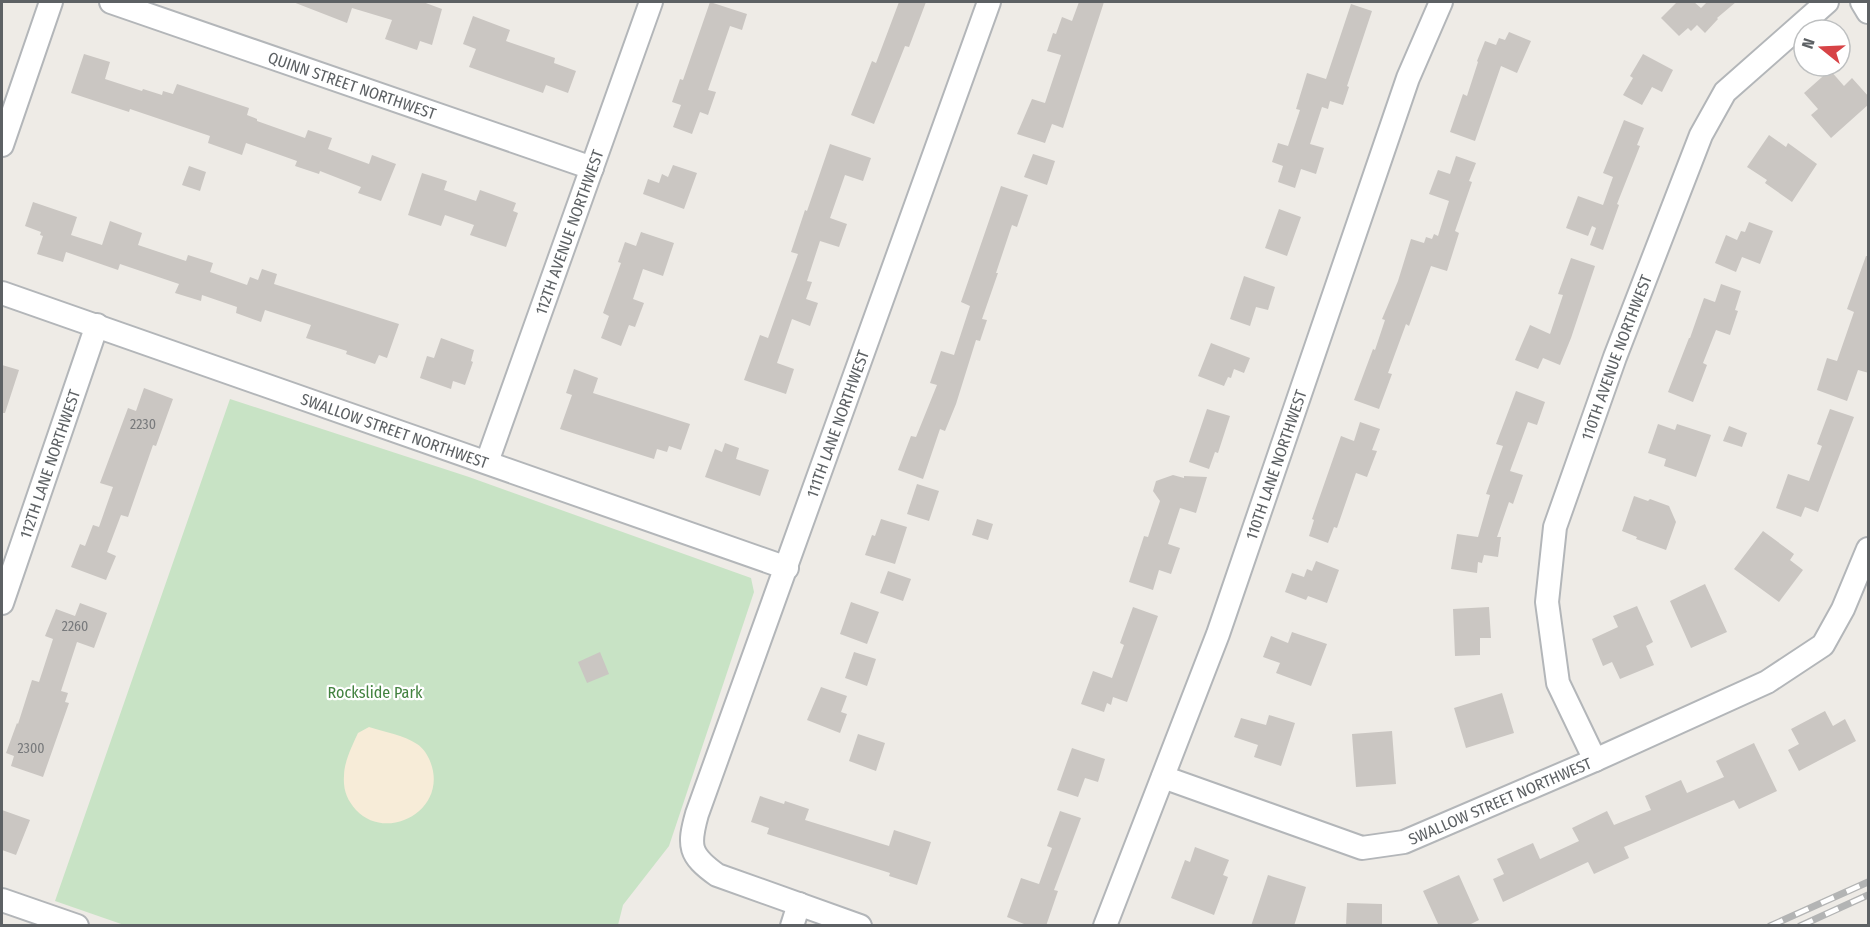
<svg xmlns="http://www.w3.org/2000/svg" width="1870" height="927" font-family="'Fira Sans Condensed',sans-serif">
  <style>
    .green { fill: #c8e3c5 }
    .sand { fill: #f7ecd8 }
    .building { fill: #cac6c2 }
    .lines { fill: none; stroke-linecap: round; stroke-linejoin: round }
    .street-casing { stroke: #b3b6b9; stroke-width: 26 }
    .street { stroke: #fff; stroke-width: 22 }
    .rail-casing { stroke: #b3b4b4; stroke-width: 7 }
    .rail { stroke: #fff; stroke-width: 4.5; stroke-dasharray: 14; stroke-linecap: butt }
    .labels { text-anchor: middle; stroke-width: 4.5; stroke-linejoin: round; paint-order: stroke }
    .number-label { font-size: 14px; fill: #787a7c }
    .street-label { font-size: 16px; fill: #5d6164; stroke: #fff }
    .park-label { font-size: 16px; fill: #42823f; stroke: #fff }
  </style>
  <rect width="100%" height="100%" fill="#eeebe6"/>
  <path class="green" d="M230 399 469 477 751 578 754 592 669 846 623 905 618 925 127 926 55 901Z"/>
  <path class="sand" d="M369 727C384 732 404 735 417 744 426 750 431 761 433 771 441 814 385 841 356 810 347 800 343 790 344 776 344 762 352 746 358 733Z"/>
  <path class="building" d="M293 2H423L442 9 432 45 420 41 417 50 385 39 392 20 352 8 347 23Z
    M710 2 747 14 742 30 730 26 708 90 716 92 708 115 700 112 692 134 673 127 681 105 672 102 680 79 683 80Z
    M899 2H926L909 47 905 46 874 124 851 115 872 61 876 63Z
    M1079 2H1104L1063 128 1052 124 1045 143 1017 134 1032 99 1045 103 1061 55 1047 51 1053 33 1056 34 1062 17 1072 21Z
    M1677 2H1694L1701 8 1707 2H1736L1717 18 1718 19 1705 33 1697 25 1691 31 1688 28 1679 36 1661 18Z
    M1351 4 1372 11 1347 86 1349 87 1343 105 1330 101 1328 109 1322 107 1310 144 1324 148 1316 174 1301 169 1295 188 1278 182 1283 166 1272 162 1278 143 1288 146 1300 110 1296 109 1307 73 1326 79Z
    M473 16 510 30 506 41 555 58 554 63 576 71 568 93 546 85 543 93 469 67 476 49 463 44Z
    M1509 32 1531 41 1517 73 1501 66 1475 141 1450 132 1463 94 1467 96 1478 62 1477 61 1485 41 1496 45 1499 38 1505 40Z
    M84 54 110 62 105 79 142 91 143 89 162 95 163 91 173 94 177 84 249 108 247 115 257 119V121L305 138 308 130 332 138 328 149 369 164 372 155 396 164 381 201 358 193 361 187 320 171 319 174 295 166 297 161 246 143 242 155 208 143 210 136 130 109 129 112 71 93Z
    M1643 54 1673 70 1662 92 1652 87 1642 105 1623 95 1633 78 1630 76Z
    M1830 70 1844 86 1852 78 1869 97V104L1831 138 1811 115 1818 109 1804 93Z
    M1624 120 1644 128 1637 145 1640 146 1617 204 1619 205 1603 250 1590 245 1596 228 1592 226 1588 236 1566 228 1578 196 1603 205 1613 177 1603 173Z
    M1769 135 1786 147 1788 143 1817 164 1792 202 1765 183 1767 180 1747 167Z
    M830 144 871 158 863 181 845 175 830 218 847 224 839 247 820 241 807 281 812 282 806 299 818 303 810 326 792 319 777 363 794 369 786 394 744 380 760 335 768 338 798 254 791 252 805 210 807 211Z
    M1033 154 1055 161 1047 185 1024 177Z
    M1456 156 1476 163 1469 181 1472 182 1455 231 1459 233 1447 271 1431 266 1409 326 1406 324 1388 373 1392 374 1379 409 1354 400 1373 349 1375 350 1385 320 1382 319 1398 281 1411 239 1424 243 1426 237 1432 239 1434 234 1438 236 1449 201 1429 194 1438 170 1450 174Z
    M673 165 697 173 684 209 643 194 648 179 659 183 662 174 668 177Z
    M189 166 206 172 200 191 182 185Z
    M422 173 447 181 444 190 476 201 480 190 516 203 513 211 518 213 506 247 470 235 474 225 445 215 441 226 408 215Z
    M1001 186 1028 195 1017 227 1012 225 996 273H998L982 319 987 320 980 341 976 340 956 404 945 431 940 429 923 479 898 470 911 436 916 437 937 385 930 383 941 351 954 355 970 306 961 302Z
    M33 202 77 217 71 235 102 245 110 221 142 233 138 245 186 261 188 255 213 263 210 272 247 285 250 277 258 280 262 269 277 274 274 284 399 324 387 358 379 355 375 364 346 354 347 351 306 338 311 325 265 310 261 322 236 313 237 307 202 295 201 301 175 293 179 284 120 264 118 270 66 252 63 262 37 254 43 236 40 235 41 232 25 226Z
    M1279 209 1301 217 1287 256 1265 248Z
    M1749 222 1773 231 1760 264 1742 257 1736 272 1715 263 1726 235 1737 240 1741 231 1745 232Z
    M641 232 674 243 663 276 643 269 633 299 644 303 635 327 629 325 621 346 601 338 609 316 603 313 621 263 618 262 625 242 636 246Z
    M1866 256H1869V373L1858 370 1847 401 1817 390 1827 358 1837 361 1854 312 1847 309Z
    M1571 258 1595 266 1571 338 1560 365 1543 358 1538 369 1515 360 1530 325 1550 334 1563 295 1558 294Z
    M1244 276 1275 287 1268 310 1256 307 1250 326 1230 319Z
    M1721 284 1741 291 1735 310 1738 311 1730 335 1716 330 1703 363 1707 365 1693 402 1668 392 1689 338H1690L1704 298 1715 302Z
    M441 338 474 350 471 361 473 362 465 385 453 381 451 389 420 378 427 356 434 358Z
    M1211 343 1250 358 1244 373 1234 369 1231 378 1228 377 1224 386 1198 376Z
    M2 365 19 370 5 413H2Z
    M574 369 598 378 593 393 690 424 681 450 669 446 667 452 657 449 654 459 560 429 572 395 566 393Z
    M144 388 173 399 156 446 153 445 128 517 121 515 107 552 116 556 106 580 71 567 80 544 85 546 93 525 99 527 113 487 100 483 128 408 136 411Z
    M1516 391 1545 402 1537 425 1528 422 1510 471 1523 475 1513 504 1509 502 1497 537H1501L1498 557 1484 555 1482 563 1478 562 1477 573 1451 569 1457 534 1478 537 1490 495 1486 494 1503 446 1496 444Z
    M1207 409 1230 416 1218 453 1215 452 1209 469 1189 462Z
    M1830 409 1854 417 1818 512 1805 507 1801 517 1776 508 1788 474 1809 481 1822 446 1817 444Z
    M1360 422 1380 429 1372 450 1377 451 1367 477 1356 473 1337 528 1334 527 1328 543 1309 536 1314 520 1312 519 1341 436 1354 441Z
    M1658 424 1675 430 1677 424 1711 435 1696 477 1664 466 1666 459 1648 453Z
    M1729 426 1747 433 1742 447 1723 441Z
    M725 443 739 448 736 459 769 470 760 496 705 477 715 449 722 452Z
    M1173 475 1184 478V476L1207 477 1196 513 1180 508 1168 544 1180 548 1171 574 1159 570 1153 590 1129 582 1144 536 1148 537 1160 501 1153 491 1156 481Z
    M917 484 939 491 929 521 907 514Z
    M1634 496 1648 501 1650 499 1669 506 1676 522 1666 550 1636 539 1637 537 1622 531Z
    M881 519 907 527 895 564 865 555 872 535 875 536Z
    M977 519 993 524 988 540 972 535Z
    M1763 531 1794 554 1790 560 1803 570 1779 602 1734 569Z
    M1316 561 1339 570 1327 603 1308 596 1306 600 1285 592 1292 573 1304 577 1307 569 1312 571Z
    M888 571 911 579 903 601 880 593Z
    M1705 584 1727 632 1691 648 1670 601Z
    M851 602 879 612 867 644 840 634Z
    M80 603 107 613 94 648 77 642 61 691 68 693 65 702 69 703 43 777 11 766 14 756 6 753 17 723 18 724 32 680 39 682 53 639 45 636 56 609 75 616Z
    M1637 606 1653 642 1646 646 1654 665 1620 679 1612 662 1603 666 1592 639 1618 627 1613 616Z
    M1133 607 1158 616 1127 702 1113 697 1111 705 1107 703 1104 712 1081 704 1093 671 1112 678 1124 645 1120 643Z
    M1489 607 1491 638H1480V655L1455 656 1453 609Z
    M1292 632 1327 644 1311 686 1276 673 1280 663 1263 657 1271 636 1288 643Z
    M600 652 609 674 587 683 578 662Z
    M854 652 876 659 867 686 845 678Z
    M821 687 847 696 841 712 847 714 840 733 807 720Z
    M1502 693 1514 733 1466 748 1454 708Z
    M1825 711 1833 726 1845 719 1856 741 1799 771 1788 750 1799 744 1791 729Z
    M1269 715 1295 723 1281 766 1254 757 1258 745 1234 737 1241 718 1266 725Z
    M1392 731 1396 784 1356 787 1352 734Z
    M858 734 885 743 876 771 849 761Z
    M1754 743 1777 791 1739 809 1734 800 1624 847 1629 858 1594 874 1588 862 1503 902 1493 879 1504 874 1497 859 1533 843 1540 859 1579 841 1572 828 1607 811 1614 825 1651 810 1645 796 1681 780 1687 793 1724 777 1716 761Z
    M1072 748 1105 759 1098 782 1085 778 1078 797 1057 790Z
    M760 796 784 804 785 801 809 809 805 820 889 846 894 830 931 842 917 885 889 876 890 873 767 834 769 828 751 822Z
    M2 810 30 820 16 855 2 850Z
    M1060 811 1081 818 1054 890 1058 891 1046 926H1029L1007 917 1021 878 1039 884 1052 848 1047 846Z
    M1195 847 1229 860 1223 875 1228 877 1214 915 1171 898 1185 860 1190 862Z
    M1268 875 1306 887 1294 926H1251Z
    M1459 875 1479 920 1467 926H1439L1423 891Z
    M1347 903 1382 904V926H1346Z"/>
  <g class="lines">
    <defs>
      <g id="street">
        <path id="s1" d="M111 2 592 168"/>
        <path d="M1862 2 1868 12"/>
        <path d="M2 145 51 2"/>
        <path id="s2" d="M2 293 787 568"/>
        <path id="s3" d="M487 462 651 2"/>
        <path id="s4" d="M2 603 97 325"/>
        <path id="s5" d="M1595 760 1558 683 1547 602 1555 527 1615 357 1701 135 1725 92 1827 2"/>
        <path id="s6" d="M1163 777 1362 848 1404 842 1595 760 1767 682 1823 645 1843 609 1868 549"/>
        <path d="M2 900 77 926"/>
        <path d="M792 926 799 904"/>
        <path id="s7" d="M860 926 717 875C689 855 688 846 697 814L989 2"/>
        <path id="s8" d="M1105 926 1218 634 1408 78 1441 2"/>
      </g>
    </defs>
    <use href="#street" class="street-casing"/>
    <use href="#street" class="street"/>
    <defs>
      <path id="rail" d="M1770 926 1868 882
        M1800 926 1868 895"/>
    </defs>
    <use href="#rail" class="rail-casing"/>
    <use href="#rail" class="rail"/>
  </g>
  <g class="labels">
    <g class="number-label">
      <text x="143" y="429">2230</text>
      <text x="75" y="631">2260</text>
      <text x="31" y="753">2300</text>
    </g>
    <g class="street-label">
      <text dy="6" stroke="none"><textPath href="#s1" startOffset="255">QUINN STREET NORTHWEST</textPath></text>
      <text dy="6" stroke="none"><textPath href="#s3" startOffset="244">112TH AVENUE NORTHWEST</textPath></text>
      <text dy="6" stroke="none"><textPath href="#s5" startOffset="423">110TH AVENUE NORTHWEST</textPath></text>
      <text dy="6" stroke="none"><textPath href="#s7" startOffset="638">111TH LANE NORTHWEST</textPath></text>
      <text dy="6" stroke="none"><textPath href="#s2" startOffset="416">SWALLOW STREET NORTHWEST</textPath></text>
      <text dy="6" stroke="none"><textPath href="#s4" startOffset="147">112TH LANE NORTHWEST</textPath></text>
      <text dy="6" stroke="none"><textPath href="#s8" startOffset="492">110TH LANE NORTHWEST</textPath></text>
      <text dy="6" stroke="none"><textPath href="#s6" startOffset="358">SWALLOW STREET NORTHWEST</textPath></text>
    </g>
    <g class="park-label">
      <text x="375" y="698">Rockslide Park</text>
    </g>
  </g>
  <rect width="1870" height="927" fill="none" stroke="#5d6164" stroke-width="6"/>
  <g transform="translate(1822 48) rotate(288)"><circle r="28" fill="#ffffff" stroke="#bec0c1" stroke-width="1.5"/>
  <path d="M0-4.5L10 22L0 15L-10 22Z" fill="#d74346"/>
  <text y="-9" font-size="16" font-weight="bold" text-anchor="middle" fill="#5d6164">N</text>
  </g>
</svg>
